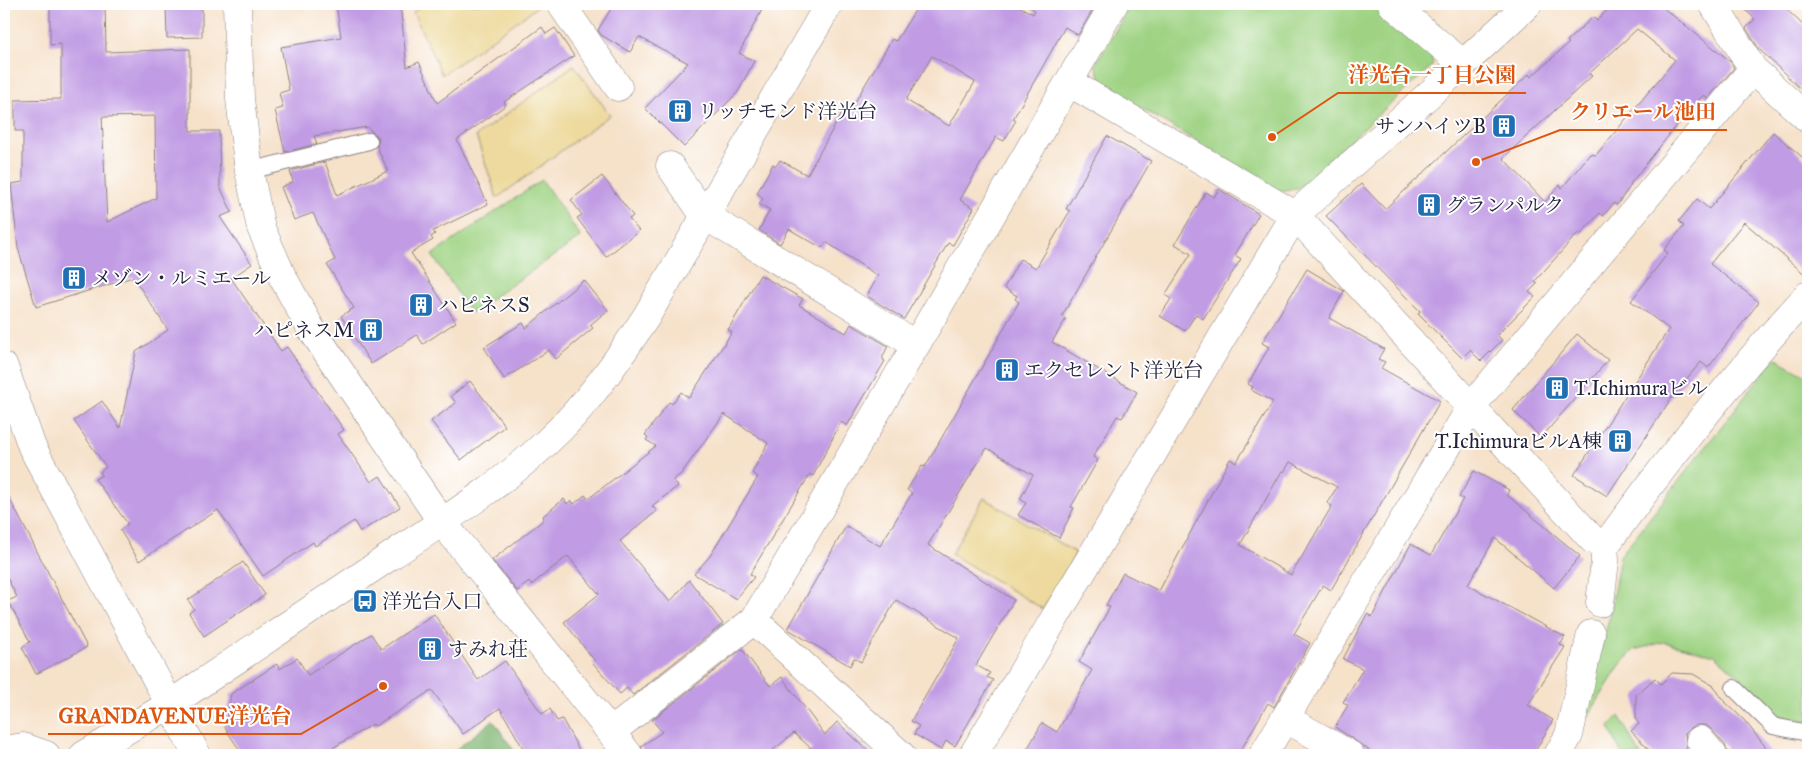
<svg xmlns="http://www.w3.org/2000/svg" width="1812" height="759" font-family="'IM FELL Great Primer','Noto Serif JP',serif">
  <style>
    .green { fill: #9fd383; stroke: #607a5f }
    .forest { fill: #7fb571; stroke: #506c56 }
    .sand { fill: #eeda9e; stroke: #887e6c }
    .building { fill: #c19ce4; fill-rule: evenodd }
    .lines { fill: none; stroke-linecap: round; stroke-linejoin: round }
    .lane-casing { stroke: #8c8282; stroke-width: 18 }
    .street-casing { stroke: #8c8282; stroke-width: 29 }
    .secondary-casing { stroke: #8c8282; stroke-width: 29 }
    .lane { stroke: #fff; stroke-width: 16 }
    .street { stroke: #fff; stroke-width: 28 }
    .secondary { stroke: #fff; stroke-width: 28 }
    .labels { text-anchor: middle; stroke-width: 4; stroke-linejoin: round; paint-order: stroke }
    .poi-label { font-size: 20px; fill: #22223b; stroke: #fff; text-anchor: start }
    .leader { fill: none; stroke: #de560e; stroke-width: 2 }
    .callout-dot { fill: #de560e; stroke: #fff; stroke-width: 2 }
    .callout-label { font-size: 21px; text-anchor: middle; font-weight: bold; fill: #de560e; stroke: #fff; stroke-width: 4; stroke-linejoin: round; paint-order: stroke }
  </style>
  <rect width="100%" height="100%" fill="#fff"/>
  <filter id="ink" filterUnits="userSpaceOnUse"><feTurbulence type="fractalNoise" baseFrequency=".02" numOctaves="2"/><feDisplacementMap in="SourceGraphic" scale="10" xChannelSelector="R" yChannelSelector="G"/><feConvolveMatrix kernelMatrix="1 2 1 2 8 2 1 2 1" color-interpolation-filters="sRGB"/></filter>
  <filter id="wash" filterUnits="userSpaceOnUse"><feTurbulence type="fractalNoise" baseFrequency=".0096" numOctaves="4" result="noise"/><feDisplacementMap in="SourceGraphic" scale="20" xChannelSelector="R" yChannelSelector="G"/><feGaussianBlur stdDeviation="1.12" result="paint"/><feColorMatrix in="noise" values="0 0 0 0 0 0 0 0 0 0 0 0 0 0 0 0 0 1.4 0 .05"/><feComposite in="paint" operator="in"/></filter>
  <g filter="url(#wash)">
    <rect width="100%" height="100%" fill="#f6e1c9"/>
    <path class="green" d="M1131 4H1374L1430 50 1433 65 1298 188 1280 191 1104 86 1095 65Z
      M542 180 581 237 471 313 432 255Z
      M1775 358 1808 376V393L1806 397 1808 400V721L1775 715 1743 680 1715 655 1664 642 1634 650 1620 665 1589 715H1583L1609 619 1620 556Z
      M1619 716 1638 750 1641 755H1622L1609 727Z"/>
    <path class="forest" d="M493 720 517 755H449Z"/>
    <path class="sand" d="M424 4H541L442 75 413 12Z
      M574 65 610 115 497 198 476 136Z
      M984 498 1076 553 1043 609 951 554Z"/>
    <g id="blocks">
      <path class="building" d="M50 4H105L106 52 190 49V131H219L220 187 232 212 220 217 252 264 231 278 281 351 287 347 344 430 338 434 371 482 380 476 400 507 360 532 354 521 315 546 313 542 263 576 218 510 139 561 120 530 128 524 95 479 102 475 100 472 106 467 74 421 102 401 120 428 136 352 168 330 133 277 36 307 18 248 11 184 23 182V131H15V100L61 99V44L50 45ZM155 116 156 198 107 222 102 117Z
        M166 4H202V37L167 38Z
        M336 4H400L407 67 419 62 437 103 542 27 546 34 555 28 574 56 504 102 506 105 457 140 488 204 433 231 435 234 431 237 433 240 411 253 456 322 423 344 417 335 371 364 341 316 354 308 327 265 335 260 313 213 294 220 281 187 293 182 290 171 325 162 337 195 388 171 377 147 379 138 367 127 314 136 317 144 285 152 275 110 283 108 279 93 289 90 281 47 341 37Z
        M614 4H765L739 53 754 61 738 92 684 147 645 108 688 63 639 37 630 52 601 35 598 30Z
        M919 4H1015L1033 14 1035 10 1024 4H1096L1078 35 1065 27 1013 119 1016 120 1004 141 996 137 960 200 974 208 953 245 948 243 904 319 867 296 878 276 826 242 822 248 789 229 780 244 759 230 770 210 759 204 763 198 757 193 773 164 776 166 780 160 807 175 847 104 852 107 892 39 896 41ZM932 56 975 82 949 126 906 100Z
        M1607 4H1663L1661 6 1730 61 1734 68 1708 98 1704 95 1693 105 1630 184 1631 185 1617 205 1614 203 1603 216 1600 213 1580 235 1578 233 1535 281 1538 283 1529 292 1535 297 1497 335 1502 340 1481 361 1470 350 1462 358 1418 314 1420 311 1326 216 1361 184 1385 209 1529 74 1531 77 1569 43 1567 41 1593 17 1597 21 1610 7ZM1637 29 1675 60 1596 155 1590 154 1562 188 1560 185 1545 202 1503 158 1592 76 1589 74Z
        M1739 4H1781L1808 30V96L1759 49 1746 28 1755 19Z
        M1773 132 1808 162V277L1744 222 1710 264 1759 302 1708 368 1701 362 1676 391 1607 496 1574 475 1669 329 1631 301 1668 253 1664 250 1684 226 1679 221 1697 199 1709 209Z
        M1107 136 1151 161 1062 316 1066 319 1052 342 1137 392 1122 418 1117 416 1093 457 1098 460 1071 507 1074 508 1059 538 1018 515 1026 503 1020 499 1033 475 987 448 928 545 1014 600 976 665 990 673 987 677 993 680 955 746 946 741 941 750 914 734 919 726 911 721 959 638 896 600 861 662 854 658 850 666 788 629 846 526 880 546 912 493 907 490 922 466 925 467 1019 302 1015 299 1017 296 1004 288 1020 259 1036 268 1070 211 1066 209Z
        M602 176 633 216 629 219 639 231 606 257 577 218 582 215 571 200Z
        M1219 189 1259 214 1235 255 1241 259 1203 319 1196 314 1185 331 1160 316 1171 299 1165 295 1191 254 1175 244 1206 192 1214 197Z
        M1307 269 1344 291 1329 318 1384 349 1378 359 1385 362 1381 368 1440 401 1331 590 1323 585 1294 634 1310 643 1279 698 1274 707 1268 703 1238 755H1024L1042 723 1057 732 1092 670 1079 662 1110 607 1106 605 1123 573 1159 591 1230 459 1236 463 1273 402 1251 390 1253 387 1248 384 1269 347 1262 343ZM1290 462 1337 487 1327 503 1332 506 1291 575 1240 545 1282 471 1284 472Z
        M760 275 803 299 799 305 846 333 851 324 888 346 883 356V360L885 361 847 426 841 422 813 476 810 474 750 574 754 577 736 599 694 574 710 556 758 477 752 473 768 443 724 414 681 474 673 480 678 486 652 506 657 511 620 541 670 602 689 580 723 624 633 695 627 688 620 694 593 663 595 661 564 622 599 594 568 556 531 585 529 582 517 591 492 560 541 522 544 518 543 516 564 499 567 504 571 500 574 504 585 495 588 499 656 446 646 440 648 437 645 435 669 402 672 404 681 392 689 398 732 332 728 330Z
        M584 280 608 310 590 325 593 328 556 359 549 350 504 379 484 347 523 323 526 328Z
        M1577 334 1608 360 1541 438 1513 410Z
        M470 381 505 426 461 460 431 421 456 403 451 396Z
        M1474 471 1509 490 1507 495 1580 556 1554 588 1495 538 1468 585 1565 637 1560 645 1565 647 1528 705 1553 720 1533 755H1376L1335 727 1348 705 1343 702 1363 669 1343 659 1367 614 1372 617 1411 544 1431 555 1463 499 1459 497Z
        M4 488 87 647 36 674 22 647 30 642 8 601 17 597 4 572Z
        M243 562 265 595 204 636 189 613 194 609 188 600Z
        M434 614 478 680 505 661 542 714 550 709 557 721 562 719 582 755H527L500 708 463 734 432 690 375 726 373 724 321 755H243L225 728 231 694 277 664 280 669 297 658 308 675 371 634 381 649Z
        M742 649 770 686 782 677 825 735 837 722 873 755H807L812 749 794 733 767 755H644L641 746 662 732 652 720Z
        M1672 673 1693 674 1714 686 1723 700 1744 720 1772 755H1728L1725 745 1712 730 1706 725H1698L1690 728 1685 734 1687 748 1679 755H1654L1631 731 1639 724 1636 720V695L1655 678 1661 684Z"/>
    </g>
  </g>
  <g filter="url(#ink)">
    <use href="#blocks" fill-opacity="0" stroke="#8c8282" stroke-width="1"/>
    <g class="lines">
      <defs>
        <path id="lane" d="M249 171 369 141
          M1734 688 1773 726 1808 733"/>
        <path id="street" d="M237 4 240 99 249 171 261 228 282 276 310 327 442 522 629 755
          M561 4 618 87
          M1392 4 1463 64 1528 4
          M1713 4 1753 69 1808 119
          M1070 83 1295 215 1463 64
          M670 166 704 215 916 345 1114 4
          M1600 603 1605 561 1604 543
          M754 620 901 755
          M1285 718 1350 755
          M611 732 754 620 916 345
          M1700 740 1713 755
          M4 750 23 747 46 755
          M84 755 169 705
          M973 755 1295 215 1593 540 1604 543 1610 539C1672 454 1736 373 1808 295
          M1263 755 1471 407 1753 69
          M1558 755 1569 735 1591 634"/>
        <path id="secondary" d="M4 367 32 447 197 755
          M169 705C243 655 318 605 392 555 445 520 501 485 548 441 587 405 617 361 646 317L829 4"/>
      </defs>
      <use href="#lane" class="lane-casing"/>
      <use href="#street" class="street-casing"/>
      <use href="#secondary" class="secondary-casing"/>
      <use href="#lane" class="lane"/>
      <use href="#street" class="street"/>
      <use href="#secondary" class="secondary"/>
    </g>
  </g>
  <defs>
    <symbol id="building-square" viewBox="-11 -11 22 22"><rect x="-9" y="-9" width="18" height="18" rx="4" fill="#1f6fb2" stroke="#fff"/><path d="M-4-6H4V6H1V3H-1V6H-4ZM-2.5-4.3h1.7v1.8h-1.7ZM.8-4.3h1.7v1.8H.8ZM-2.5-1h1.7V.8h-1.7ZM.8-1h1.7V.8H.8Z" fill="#fff"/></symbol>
    <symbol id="bus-square" viewBox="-11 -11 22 22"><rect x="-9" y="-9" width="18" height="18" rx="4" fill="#1f6fb2" stroke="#fff"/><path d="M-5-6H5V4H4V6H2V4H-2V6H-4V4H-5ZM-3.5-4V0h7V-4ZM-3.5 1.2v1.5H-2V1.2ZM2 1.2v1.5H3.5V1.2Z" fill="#fff"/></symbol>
  </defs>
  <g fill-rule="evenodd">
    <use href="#building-square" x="666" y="97" width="28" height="28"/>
    <use href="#building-square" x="1490" y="112" width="28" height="28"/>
    <use href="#building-square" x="1415" y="191" width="28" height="28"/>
    <use href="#building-square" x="60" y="264" width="28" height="28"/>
    <use href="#building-square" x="407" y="291" width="28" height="28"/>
    <use href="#building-square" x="357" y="316" width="28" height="28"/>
    <use href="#building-square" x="993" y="356" width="28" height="28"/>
    <use href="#building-square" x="1543" y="374" width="28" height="28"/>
    <use href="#building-square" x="1606" y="427" width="28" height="28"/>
    <use href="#bus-square" x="351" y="587" width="28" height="28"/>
    <use href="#building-square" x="416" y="635" width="28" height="28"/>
  </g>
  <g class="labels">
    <g class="poi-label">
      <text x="698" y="118">リッチモンド洋光台</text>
      <text x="1486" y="133" text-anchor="end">サンハイツB</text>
      <text x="1446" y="212">グランパルク</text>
      <text x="92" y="285">メゾン・ルミエール</text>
      <text x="438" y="312">ハピネスS</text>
      <text x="354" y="337" text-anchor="end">ハピネスM</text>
      <text x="1024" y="377">エクセレント洋光台</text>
      <text x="1574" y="395">T.Ichimuraビル</text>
      <text x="1602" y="448" text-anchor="end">T.IchimuraビルA棟</text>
      <text x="382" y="608">洋光台入口</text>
      <text x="448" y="656">すみれ荘</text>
    </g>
  </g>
  <path class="leader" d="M1272 137L1338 93H1526M1476 162L1560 130H1727M383 686L301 734H48"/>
  <g class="callout-dot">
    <circle cx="1272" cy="137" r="5"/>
    <circle cx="1476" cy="162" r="5"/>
    <circle cx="383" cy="686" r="5"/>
  </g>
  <g class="callout-label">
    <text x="1432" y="82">洋光台一丁目公園</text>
    <text x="1643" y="119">クリエール池田</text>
    <text x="175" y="723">GRANDAVENUE洋光台</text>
  </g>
  <rect width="1812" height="759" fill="none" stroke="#fff" stroke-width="20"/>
</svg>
